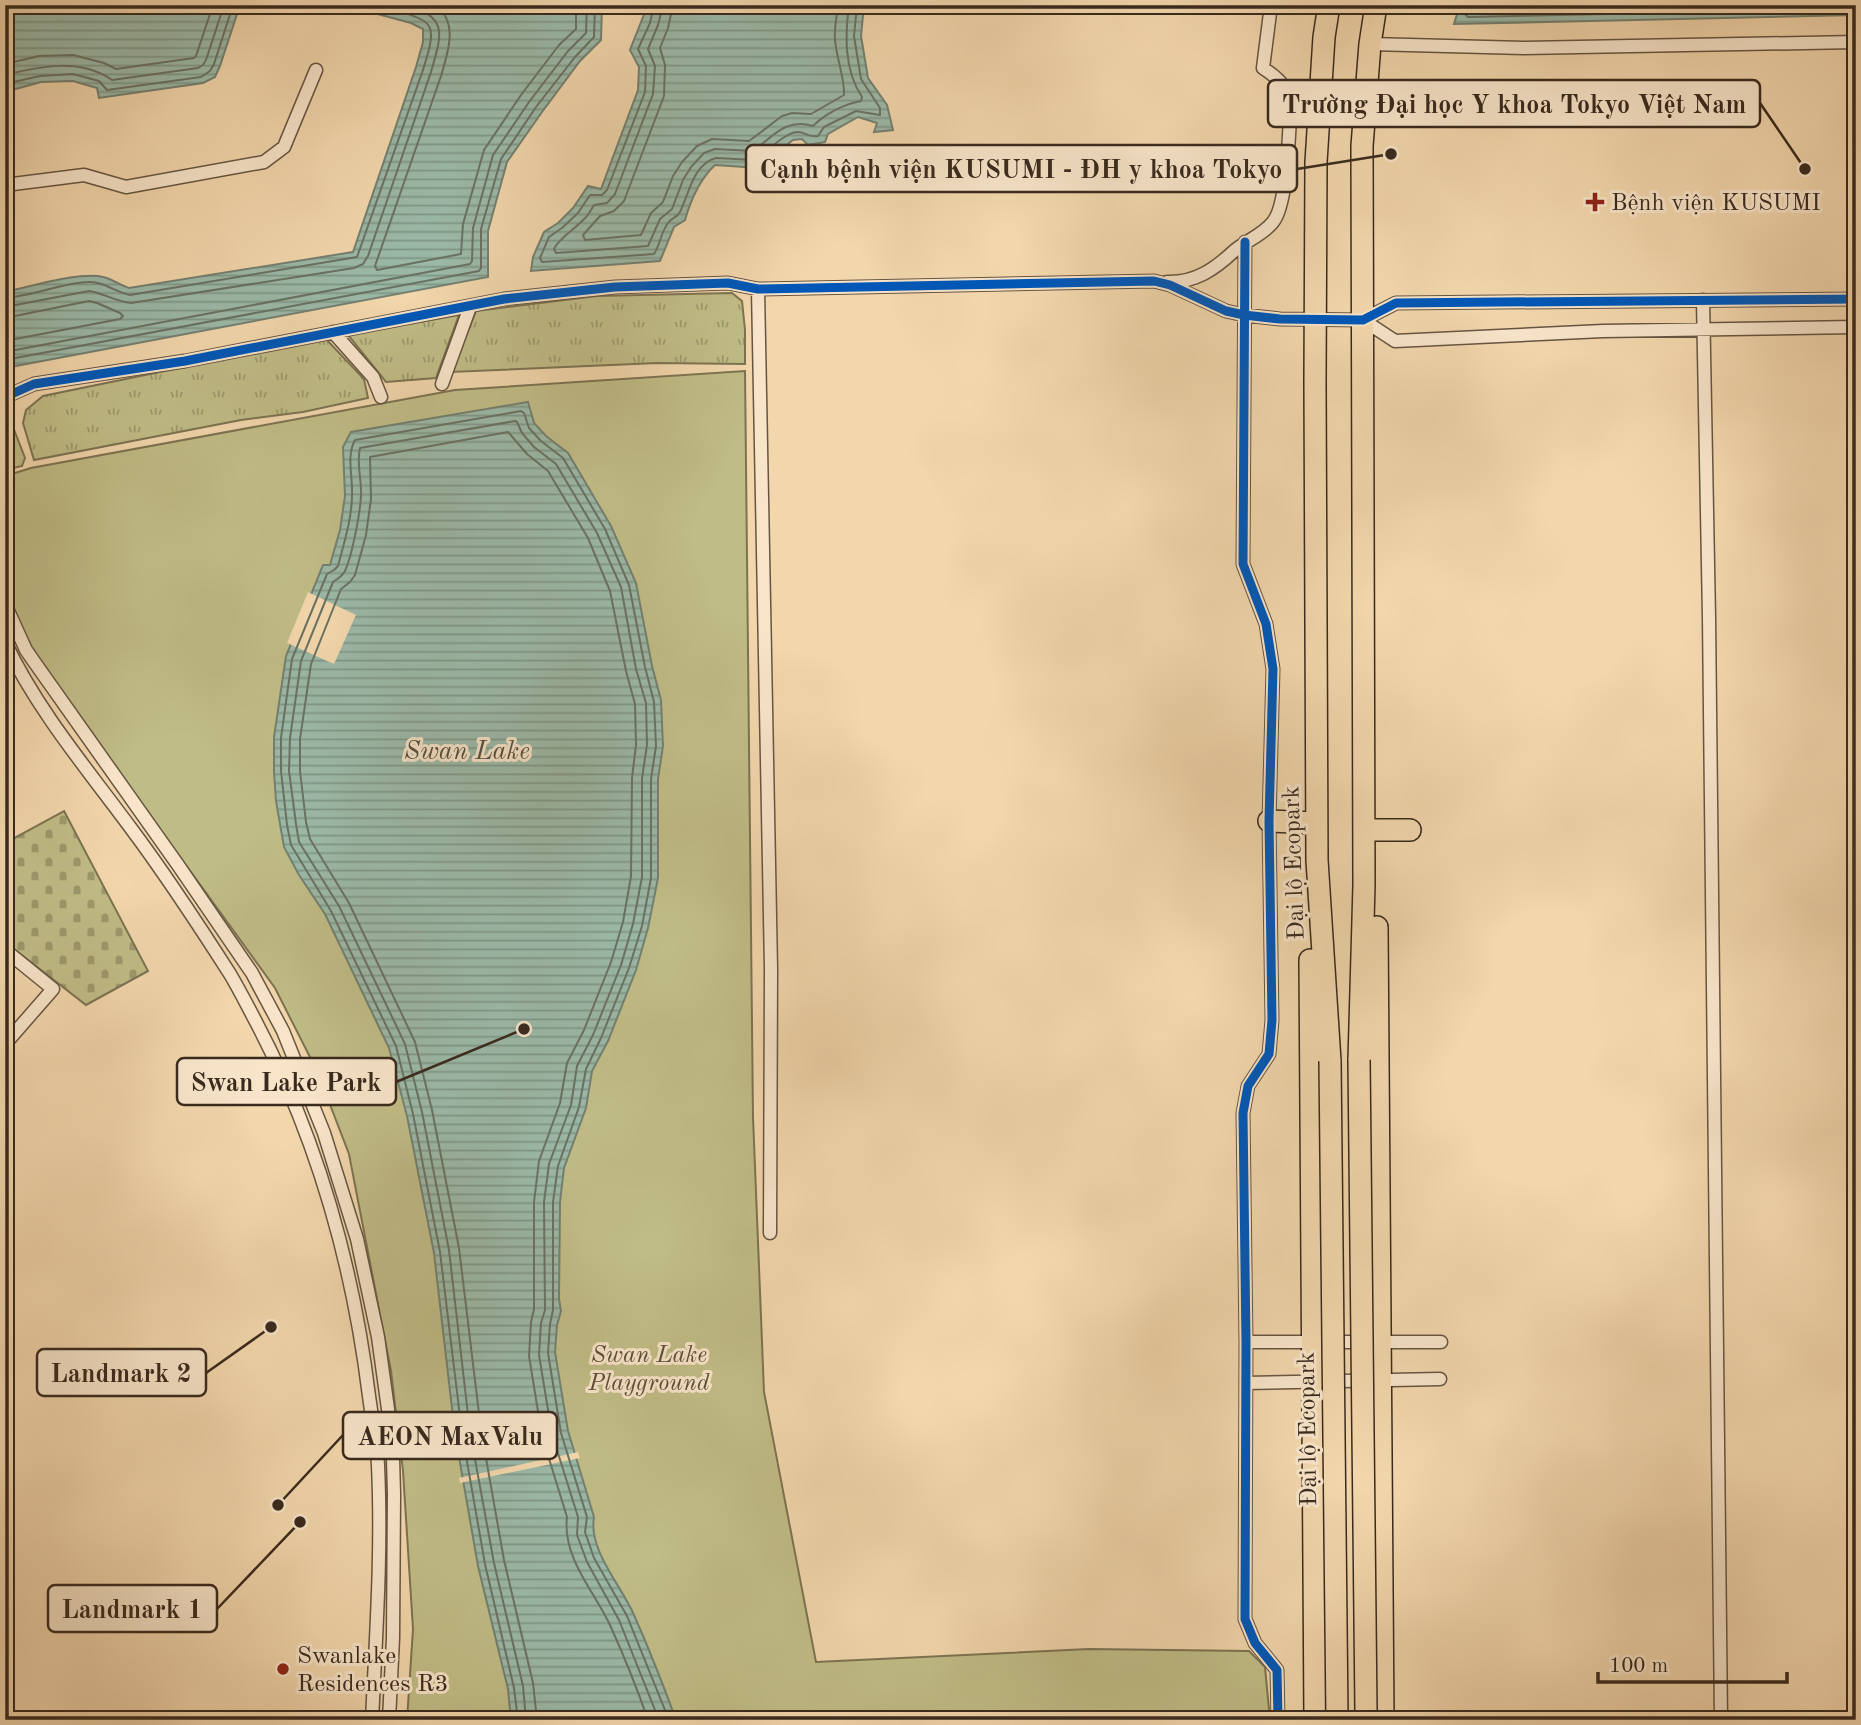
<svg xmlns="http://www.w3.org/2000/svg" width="1861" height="1725" font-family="'Old Standard TT',serif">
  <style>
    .grass { fill: url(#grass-tufts); stroke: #7c7352; stroke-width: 2 }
    .cemetery { fill: url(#cemetery-stones); stroke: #7c7352; stroke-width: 2 }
    .park { fill: #c0bc86; stroke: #7c7352; stroke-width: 2 }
    .water { fill: url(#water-rules); stroke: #748071; stroke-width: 2 }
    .pier { fill: #f2d6ac }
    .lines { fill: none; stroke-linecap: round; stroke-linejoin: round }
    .shore { stroke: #6a7263; stroke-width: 2 }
    .minor-casing { stroke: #675542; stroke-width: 15 }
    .trunk-casing { stroke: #392a1e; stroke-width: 24 }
    .minor { stroke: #f7e4c9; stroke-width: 12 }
    .trunk { stroke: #f2d6ac; stroke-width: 21 }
    .trunk-bridge-casing { stroke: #392a1e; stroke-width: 24; stroke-linecap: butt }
    .trunk-bridge { stroke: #f2d6ac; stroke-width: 21 }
    .cycleway-casing { stroke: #f7e4c9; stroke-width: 13 }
    .cycleway { stroke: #0057b8; stroke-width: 9 }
    .poi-dot { fill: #8f2418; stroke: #f7e4c9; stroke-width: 2.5 }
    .labels { text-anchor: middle; stroke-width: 6; stroke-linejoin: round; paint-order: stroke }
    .poi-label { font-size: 24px; fill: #392a1e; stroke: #f7e4c9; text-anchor: start }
    .street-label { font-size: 24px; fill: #392a1e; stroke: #f7e4c9 }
    .park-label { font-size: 24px; font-style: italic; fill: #5b4e38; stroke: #f7e4c9 }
    .water-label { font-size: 26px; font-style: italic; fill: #524e40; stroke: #f7e4c9 }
    .leader { fill: none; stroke: #392a1e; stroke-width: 2.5 }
    .callout-dot { fill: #392a1e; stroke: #f7e4c9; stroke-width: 2.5 }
    .callout { fill: #f7e4c9; stroke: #392a1e; stroke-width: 2.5 }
    .callout-label { font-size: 26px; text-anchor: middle; font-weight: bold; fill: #392a1e }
  </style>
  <defs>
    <pattern id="grass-tufts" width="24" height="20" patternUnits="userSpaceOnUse" patternTransform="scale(1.75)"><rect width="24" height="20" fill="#c0bc86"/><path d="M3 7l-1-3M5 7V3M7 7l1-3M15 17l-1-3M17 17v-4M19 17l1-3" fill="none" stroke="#9d996d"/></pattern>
    <pattern id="cemetery-stones" width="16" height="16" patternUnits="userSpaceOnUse" patternTransform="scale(1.75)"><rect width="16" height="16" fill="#c0bc86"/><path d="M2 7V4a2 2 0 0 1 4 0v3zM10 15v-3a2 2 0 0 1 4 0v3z" fill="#9d996d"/></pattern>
    <pattern id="water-rules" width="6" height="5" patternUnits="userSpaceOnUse" patternTransform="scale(1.75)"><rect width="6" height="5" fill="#9bb9a8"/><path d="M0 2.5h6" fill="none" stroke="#7f9788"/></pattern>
  </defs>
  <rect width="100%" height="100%" fill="#f2d6ac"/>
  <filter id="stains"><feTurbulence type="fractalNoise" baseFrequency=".00286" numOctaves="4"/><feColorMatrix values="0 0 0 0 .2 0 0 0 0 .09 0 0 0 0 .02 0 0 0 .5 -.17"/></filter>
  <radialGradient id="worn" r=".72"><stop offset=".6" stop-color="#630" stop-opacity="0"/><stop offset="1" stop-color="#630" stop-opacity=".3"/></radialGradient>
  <path class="grass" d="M732 293 742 301 745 330V364L657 363 451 372 476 311 597 296Z
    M459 315 436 378 386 382 348 335Z
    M325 338 364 379 368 398 303 412 241 420 34 460 23 423 26 410 43 396Z
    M13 427 25 458 22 466 5 470V430Z"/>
  <path class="cemetery" d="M64 811 148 971 86 1005 5 942V843Z"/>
  <path class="park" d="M745 371 753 1117 764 1392 816 1662 1089 1649 1249 1651 1265 1667 1270 1720H407L413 1629 403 1471 391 1371 349 1154 317 1071 275 988 37 660 5 593V476L31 468 455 390Z"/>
  <path class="water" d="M5 5H240L220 66 215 77 203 83 99 98 97 88 73 81 41 82 5 92Z
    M344 5H602L601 40 580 61 542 112 507 162 488 231V277L5 368V292C29 287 82 271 103 277 112 279 120 285 129 288L353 252 416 67 423 42V29L411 23Z
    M649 5H864L861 36 868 78 887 105 893 130 874 132 877 123 858 117 828 134 825 142 808 145 802 139 793 140 758 168 715 165C699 180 691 199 685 220L674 227 660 261 531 271 533 257 544 232 558 223 573 208 588 186 601 189 638 90 639 67 630 50 647 7Z
    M1460 5H1856V15L1454 24Z
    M528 402 534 423 546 436 568 453 611 526 636 583 652 666 661 700 663 746 658 779V878L648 928 636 970 608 1041 592 1071 586 1108 564 1168 560 1202 559 1299 561 1311 557 1325 555 1352 568 1431 594 1517C588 1550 621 1585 634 1615 649 1649 663 1684 676 1720H511L508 1689 478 1566 455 1434 434 1253 407 1116 389 1048 325 914 299 875 284 847 276 801 274 772V737L286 656 323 565H330L340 530 345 496 343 447 351 432Z"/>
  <path class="pier" d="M308 592 356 615 334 664 287 643Z
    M578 1452 580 1458 460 1483 459 1478Z"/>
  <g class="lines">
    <path class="shore" d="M435 5C459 22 448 52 441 76L375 266 377 270 461 254 463 224 484 150 521 95 559 45 576 29V5
      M654 5 650 23 638 49 646 66 645 92 607 190 602 195H590L578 213 562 228 549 237 540 258 542 262 654 254C660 245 661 232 668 223 671 218 677 218 680 212 689 194 693 164 716 158L755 160C766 153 784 133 797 132 806 132 809 138 818 136L824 127 856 111 880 115V108L861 79 854 36 857 5
      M663 5 658 25 648 49 655 66 653 94 615 194 607 203 594 205C591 210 588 216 583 220 575 229 558 239 554 249L556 253 648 246 660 219 672 209 683 180 691 167 704 153 715 149 753 151C774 136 785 118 813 126 825 114 844 104 861 101L862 97C844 70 845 36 849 5
      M673 5 668 28 660 48 665 65 664 96 624 201 614 211 600 216 583 235 585 240 641 235 651 213 663 202 673 176 682 162 697 146 712 139 749 141 782 116 792 113 811 114 844 95C845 79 836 57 835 39 834 28 837 16 838 5
      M1466 5 1465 14 1468 17 1856 9
      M1475 5 1479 8 1604 5
      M5 64 39 56 73 55 104 63 116 69 194 58 196 56 213 5
      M5 75C41 66 80 58 112 80L198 68 203 65 206 60 224 5
      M5 84 40 76 73 74 99 81 107 90 201 77 210 71 214 64 233 5
      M5 298C32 296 62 283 88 282 103 281 115 292 130 295L357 257 423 70C426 59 435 36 429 26 423 15 384 8 372 5
      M5 307 89 291C104 293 116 302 131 303L354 268 363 264 368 256 431 72C441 36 450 17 406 5
      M5 318 89 301 97 303 120 313 123 316 120 319 5 341
      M5 352 470 264 472 261 473 228 493 155 529 102 568 51 586 33 587 5
      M5 360 479 271 481 268V229L501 159 536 107 575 57 594 37 595 5
      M518 1720 514 1688 485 1564 462 1433 440 1252 413 1114 396 1046 331 911 291 845 287 825 281 771V738L292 659 327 574 334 570 338 566C344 543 352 518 352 495 353 476 346 457 355 440L521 411 524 413 529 428 541 441 563 458 605 529 629 585 645 667 654 702 656 746 651 779V878L642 926 629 968 601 1038 586 1069 579 1107 558 1166 553 1202V1310L550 1324 548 1353 561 1433 587 1517 585 1532 594 1558 627 1616 669 1720
      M526 1720 523 1686 494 1563 470 1432 449 1250 422 1112 405 1044 339 906 299 842 296 824 289 771 290 738 301 661 333 582C338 579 342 576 345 571 352 556 360 514 361 496 362 480 356 463 360 448L515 421 517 422 522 433 534 447 556 464 597 533 621 587 636 669 646 703 647 745 642 778V877L633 924 621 965 593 1035 577 1066 571 1105 549 1164 544 1202 545 1310 541 1323 539 1355 552 1434 578 1517 577 1535 587 1562 619 1620 659 1720
      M537 1720 533 1683 504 1560 481 1430 459 1248 432 1110 415 1042 349 903 310 839 306 822 300 771V739L311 664 341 589 350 582 355 575 366 535 371 499 370 457 508 432 527 454 548 471 588 538 610 591 626 671 635 704 636 745 632 778 631 876 623 922 611 962 584 1030 567 1063 560 1103 539 1161 534 1202V1309L531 1322 529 1356 542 1436 567 1517C562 1557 594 1591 610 1625 624 1656 637 1688 648 1720"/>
    <defs>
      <path id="minor" d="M1370 44 1524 48 1856 42
        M5 185 84 175 126 187 264 162 284 147 316 70
        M1245 242 1243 564 1266 624 1273 669 1269 821 1272 1020 1269 1054 1248 1086 1243 1113 1246 1342 1245 1619 1255 1643 1277 1670 1278 1720
        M1167 282C1195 283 1215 269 1234 251 1246 241 1264 234 1273 222 1288 204 1289 127 1291 100 1285 85 1277 77 1263 68L1271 5
        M758 289 771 969 770 1233
        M1703 300 1709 617 1721 1720
        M1363 320 1395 341 1603 331 1856 327
        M333 332 373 377 381 397
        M442 384 470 307
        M5 397 34 384 185 361 504 299 615 287 728 283 758 289 1154 281 1170 285 1226 311 1244 315 1280 319 1363 320 1396 303 1856 299
        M5 604 26 650 35 663 178 865 252 973 283 1031 324 1133 357 1239 378 1337 388 1409 393 1458 394 1494 393 1638 389 1720
        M5 642C36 708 87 769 130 827 166 875 198 924 230 974 239 989 247 1005 255 1020 317 1137 353 1266 369 1396 372 1419 377 1443 378 1466 382 1551 376 1635 372 1720
        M5 950 53 989 5 1044
        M1246 1342H1441
        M1246 1383 1440 1379"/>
      <path id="trunk" d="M1329 5 1324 37 1316 162 1315 383 1317 860 1330 1061
        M1269 821 1316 823
        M1364 830H1410
        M1377 927 1383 1720
        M1310 960 1315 1720
        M1359 1060 1364 885 1362 146 1370 44 1376 5"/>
    </defs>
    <use href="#minor" class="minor-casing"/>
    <use href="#trunk" class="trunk-casing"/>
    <use href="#minor" class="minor"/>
    <use href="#trunk" class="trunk"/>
    <defs>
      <path id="trunk-bridge" d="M1359 1060 1366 1711
        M1330 1061 1337 1718"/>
    </defs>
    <use href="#trunk-bridge" class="trunk-bridge-casing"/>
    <use href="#trunk-bridge" class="trunk-bridge"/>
    <defs>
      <path id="cycleway" d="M1245 242 1243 564 1266 624 1273 669 1269 821 1272 1020 1269 1054 1248 1086 1243 1113 1246 1342 1245 1619 1255 1643 1277 1670 1278 1720
        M5 397 34 384 185 361 504 299 615 287 728 283 758 289 1154 281 1170 285 1226 311 1244 315 1280 319 1363 320 1396 303 1856 299"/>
    </defs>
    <use href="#cycleway" class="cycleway-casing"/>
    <use href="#cycleway" class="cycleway"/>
  </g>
  <g class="poi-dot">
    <path d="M1591.5 191.5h7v7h7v7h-7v7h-7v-7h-7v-7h7z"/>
    <circle cx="283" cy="1669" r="7"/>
  </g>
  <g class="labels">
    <g class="poi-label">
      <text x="1611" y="210">Bệnh viện KUSUMI</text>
      <text x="297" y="1663">Swanlake<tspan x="297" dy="28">Residences R3</tspan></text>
    </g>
    <g class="street-label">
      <text transform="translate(1293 863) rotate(-92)" y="8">Đại lộ Ecopark</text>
      <text transform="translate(1307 1429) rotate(-91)" y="8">Đại lộ Ecopark</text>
    </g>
    <g class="park-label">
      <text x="649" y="1362">Swan Lake<tspan x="649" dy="28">Playground</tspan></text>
    </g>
    <g class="water-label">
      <text x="467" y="759">Swan Lake</text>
    </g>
  </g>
  <path class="leader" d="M1805 169L1760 103M1391 154L1297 169M524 1029L396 1082M271 1327L206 1373M278 1505L343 1435M300 1522L217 1609"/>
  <g class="callout-dot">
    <circle cx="1805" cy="169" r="7"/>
    <circle cx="1391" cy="154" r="7"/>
    <circle cx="524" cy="1029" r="7"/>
    <circle cx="271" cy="1327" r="7"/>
    <circle cx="278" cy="1505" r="7"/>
    <circle cx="300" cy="1522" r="7"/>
  </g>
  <g class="callout">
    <rect x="1268" y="80" width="492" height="47" rx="7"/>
    <rect x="746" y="145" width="551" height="47" rx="7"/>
    <rect x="177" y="1058" width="219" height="47" rx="7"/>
    <rect x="37" y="1349" width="169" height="47" rx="7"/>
    <rect x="343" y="1412" width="214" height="47" rx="7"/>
    <rect x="48" y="1585" width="169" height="47" rx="7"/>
  </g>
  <g class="callout-label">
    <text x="1514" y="113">Trường Đại học Y khoa Tokyo Việt Nam</text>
    <text x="1021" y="178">Cạnh bệnh viện KUSUMI - ĐH y khoa Tokyo</text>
    <text x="286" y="1091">Swan Lake Park</text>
    <text x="121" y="1382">Landmark 2</text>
    <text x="450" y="1445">AEON MaxValu</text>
    <text x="132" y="1618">Landmark 1</text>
  </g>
  <rect width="1861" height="1725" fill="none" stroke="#f2d6ac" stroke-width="28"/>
  <rect x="7" y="7" width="1847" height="1711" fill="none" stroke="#392a1e" stroke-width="3.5"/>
  <rect x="14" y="14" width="1833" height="1697" fill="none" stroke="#392a1e" stroke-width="2"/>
  <path d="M1598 1672v10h189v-10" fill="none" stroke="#392a1e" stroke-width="3.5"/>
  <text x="1609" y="1672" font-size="21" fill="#392a1e" stroke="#f7e4c9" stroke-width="5" paint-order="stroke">100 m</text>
  <rect width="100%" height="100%" filter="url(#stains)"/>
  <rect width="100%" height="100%" fill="url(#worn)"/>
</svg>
